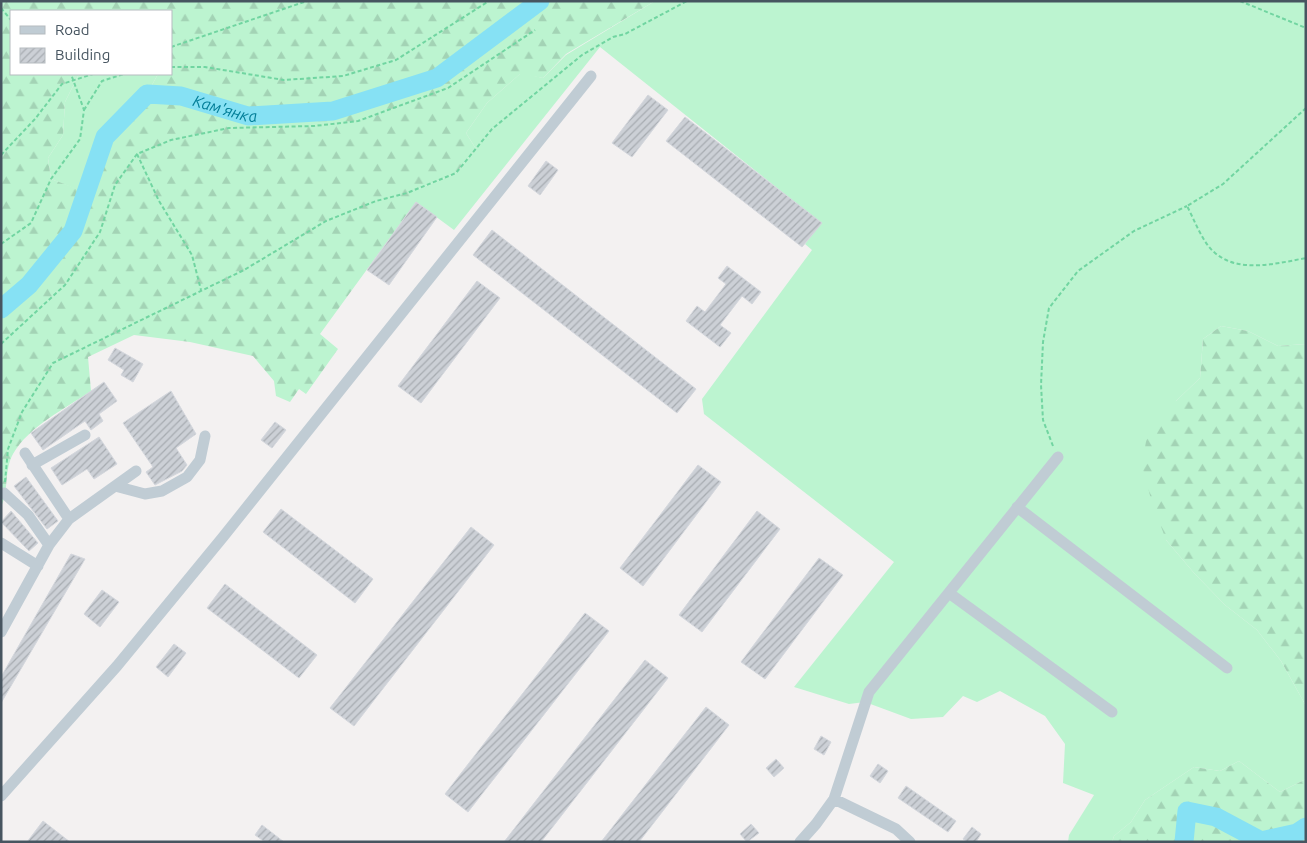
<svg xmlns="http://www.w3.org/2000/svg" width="1307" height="843" font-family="Ubuntu,sans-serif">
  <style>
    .grass { fill: #bcf4d0 }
    .forest { fill: url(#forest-firs); fill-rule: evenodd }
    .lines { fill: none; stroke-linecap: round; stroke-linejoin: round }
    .river { stroke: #86e1f4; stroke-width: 19 }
    .building { fill: url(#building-hatch); stroke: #d4d7dd }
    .path { stroke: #71d5a1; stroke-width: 2; stroke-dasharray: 4 2.5; stroke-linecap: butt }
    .minor { stroke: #c0ccd4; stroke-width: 11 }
    .labels { text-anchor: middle; stroke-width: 4.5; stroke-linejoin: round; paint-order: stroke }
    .water-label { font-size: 16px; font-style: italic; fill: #037e98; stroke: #fff }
  </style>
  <defs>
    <pattern id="forest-firs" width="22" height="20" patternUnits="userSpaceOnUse" patternTransform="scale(1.25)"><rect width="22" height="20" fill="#bcf4d0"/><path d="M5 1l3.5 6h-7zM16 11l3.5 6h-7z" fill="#a3d3b5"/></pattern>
    <pattern id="building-hatch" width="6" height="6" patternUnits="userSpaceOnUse" patternTransform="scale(1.25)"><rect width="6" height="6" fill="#ccd0d6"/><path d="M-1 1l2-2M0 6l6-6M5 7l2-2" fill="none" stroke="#a7acb1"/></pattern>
  </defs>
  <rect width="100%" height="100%" fill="#f3f1f1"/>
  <path class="grass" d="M655 1H1306V344L1278 346 1248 331 1221 326 1203 339 1200 378 1176 401 1166 540 1194 573 1225 605 1257 630 1281 661 1306 706V779L1280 792 1239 761 1220 771 1194 767 1145 800 1131 822 1114 836 1112 842H1068L1069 835 1094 795 1063 783 1065 744 1045 716 1000 691 977 702 963 696 943 717 911 719 865 702 849 704 794 687 894 562 704 414 702 399 812 250 805 244 821 223 600 47 454 230 416 202V190L456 173 476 149 466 133 487 103 521 73 543 78 566 55Z
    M79 74H158L147 94 105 137 86 193 51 179 48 158 63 135 65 102Z"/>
  <path class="forest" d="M1 1H655L566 54 543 78 520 74 487 103 466 133 476 149 456 173 416 190V202L320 334 338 349 306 394 299 389 290 402 276 396 274 381 253 356 190 342 134 335 88 357 91 391C65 409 29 426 13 454 4 470 9 491 1 507ZM11 11H171V74H158L147 94 105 137 86 192 51 179 48 158 63 135 65 102 79 74H11Z
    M1221 326 1248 331 1278 346 1306 344V706L1281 661 1257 630 1225 605 1194 573 1166 540 1151 499 1142 466 1147 435 1176 401 1200 378 1203 339Z
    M1239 761 1280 792 1306 779V842H1112L1114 836 1131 822 1145 800 1194 767 1220 771Z"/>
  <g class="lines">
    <g class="river">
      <path id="s1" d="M1 309 29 285 73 231 105 137 147 94 181 96 248 116 333 111 437 78 540 1"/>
      <path d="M1184 842 1187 811 1216 817 1261 841 1297 833 1306 827"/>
    </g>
  </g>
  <path class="building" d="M648 95 668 110 632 157 612 143Z
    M685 117 822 223 802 247 666 141Z
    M546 161 558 170 540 195 528 186Z
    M416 202 437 217 389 285 367 270Z
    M492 230 696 389 677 413 473 255Z
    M727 266 761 292 752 304 742 296 720 325 731 333 720 347 686 321 697 306 705 312 726 284 718 278Z
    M477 281 500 298 421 403 398 386Z
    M115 348 143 364 133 382 121 375 124 370 108 360Z
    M104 382 117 401 99 414 103 421 91 430 85 421 43 450 31 433Z
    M171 391 196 434 176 448 187 465 182 471 155 485 146 472 153 467 123 423Z
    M275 422 286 430 272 448 261 440Z
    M99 437 117 464 94 479 87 469 62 485 51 468Z
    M698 465 721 482 643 586 620 568Z
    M26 477 58 521 47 529 14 486Z
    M281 509 373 579 355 603 263 532Z
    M11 511 38 543 29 551 1 522Z
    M757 511 780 529 702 632 679 615Z
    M471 527 494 545 354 726 330 708Z
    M71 554 85 559 1 703V677Z
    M819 558 843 575 765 679 741 662Z
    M225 584 317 655 299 678 207 608Z
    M102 590 119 602 100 627 84 614Z
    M585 613 609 631 468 812 445 794Z
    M174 644 186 653 168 677 156 667Z
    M645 660 668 678 541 842H504Z
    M706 707 729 725 639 842H601Z
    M821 736 831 742 824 755 814 749Z
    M776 759 784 768 774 777 766 768Z
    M878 764 888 771 880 783 870 776Z
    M906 786 956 821 948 832 898 798Z
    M43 821 70 842H27Z
    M751 824 759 833 747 842 740 834Z
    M262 825 284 842H265L255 835Z
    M972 827 981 834 976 842H968L963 839Z"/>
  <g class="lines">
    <path class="path" d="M1240 1 1306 28
      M1 8 11 20
      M171 47 307 1
      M171 67H205L284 80 343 76 396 60 489 1
      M1306 108 1223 184 1187 206C1195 221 1202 242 1215 253 1240 274 1278 263 1306 258
      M84 110 102 81 124 74
      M137 154 159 201 192 255 201 290
      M1 155 35 119 62 84 93 74
      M1 244 31 223 51 179 80 139 84 110 71 74
      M1 344 65 285 100 232 115 185 137 154 171 140 229 128 314 126 358 121 448 88 535 30
      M1053 446 1043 420 1041 385 1043 342 1049 308 1078 271 1134 231 1187 206
      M5 482 8 449 22 412 53 363 244 270 326 221 376 201 407 193 456 173 492 129 582 55 613 37 625 34 687 1"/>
    <path class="minor" d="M32 465 85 435
      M115 486 145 494 162 491 187 477 200 460 205 436
      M4 493 28 515 49 545
      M1017 507 1227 668
      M69 519 136 471
      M1 543 38 566
      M949 593 1112 712
      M1 632 49 545 69 519 25 453
      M1 796 117 666 223 537 591 76
      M834 799 869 692 1058 457
      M800 842 816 824 834 799 896 829 910 842"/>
  </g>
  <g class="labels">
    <g class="water-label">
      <text dy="6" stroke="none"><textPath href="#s1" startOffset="346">Кам'янка</textPath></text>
    </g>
  </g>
  <rect width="1307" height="843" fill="none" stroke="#475560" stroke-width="5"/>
  <rect x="10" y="10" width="162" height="65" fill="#ffffff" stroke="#b5bbbf"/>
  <rect x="20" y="26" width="25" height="8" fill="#c0ccd4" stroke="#b5bbbf"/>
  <text x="55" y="35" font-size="15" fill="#475560">Road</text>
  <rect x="20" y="48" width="25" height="15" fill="url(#building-hatch)" stroke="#b5bbbf"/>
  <text x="55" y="60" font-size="15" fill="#475560">Building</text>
</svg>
